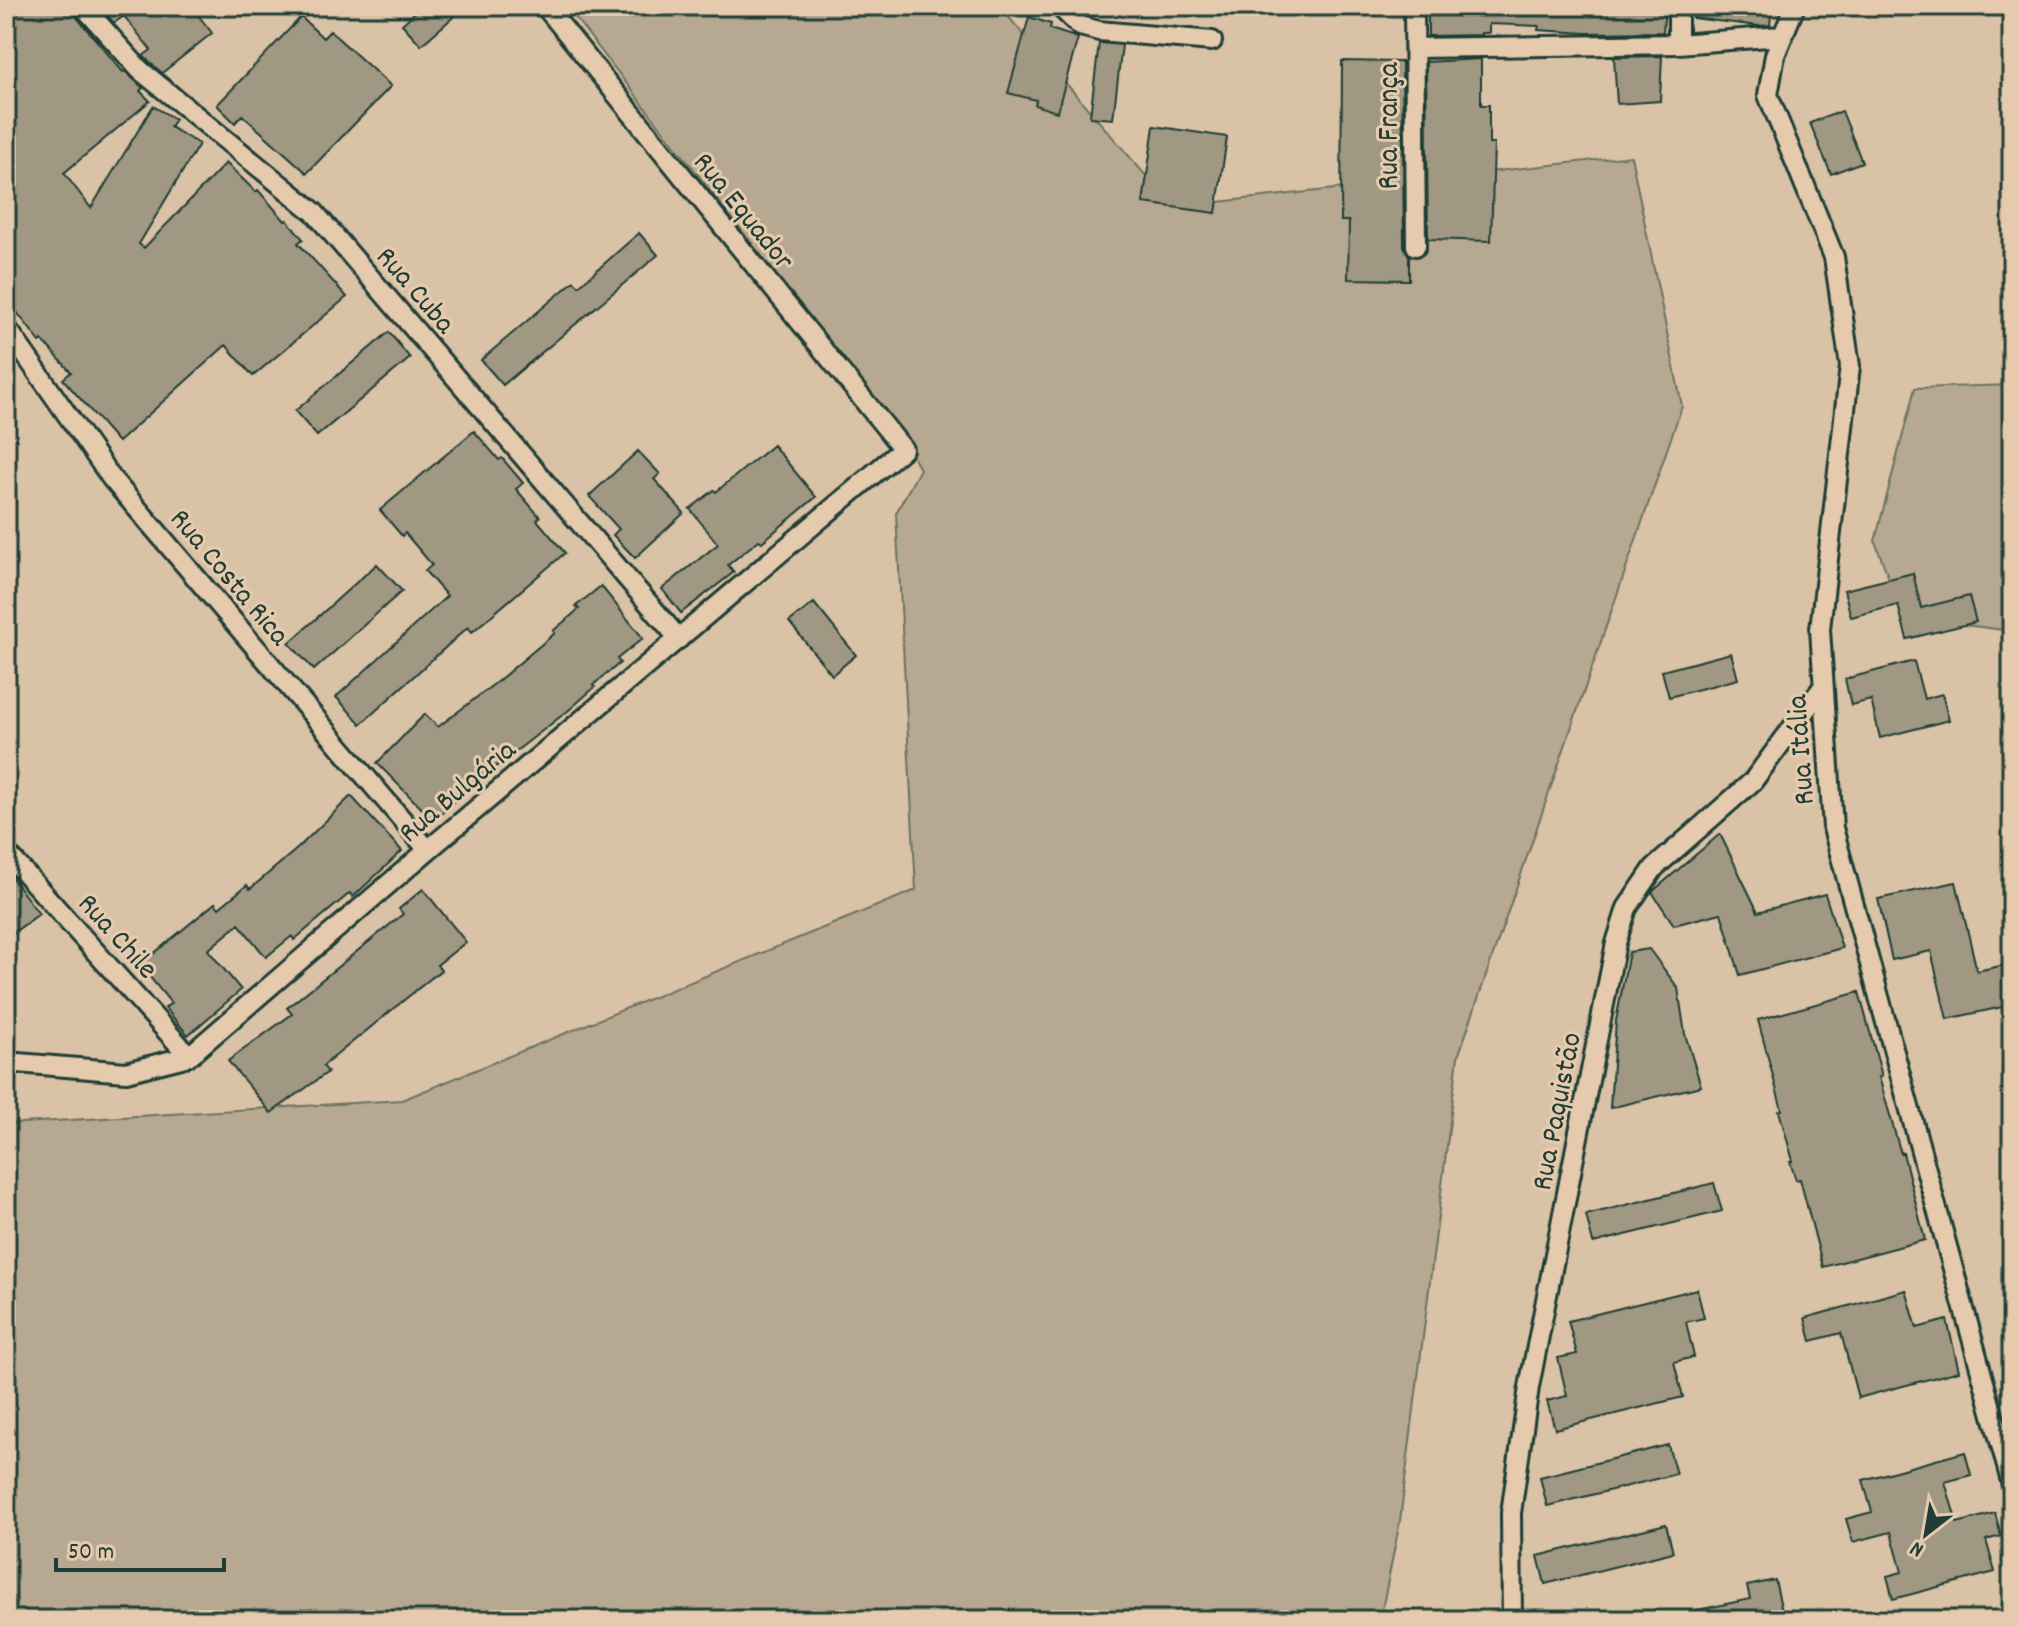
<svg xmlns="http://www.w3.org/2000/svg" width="2018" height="1626" font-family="Dekko,sans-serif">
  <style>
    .green { fill: #b7a891; stroke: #6b7262; stroke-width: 2 }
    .building { fill: #a09882; stroke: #1f3d34; stroke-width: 2 }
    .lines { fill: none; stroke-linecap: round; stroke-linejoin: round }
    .minor-casing { stroke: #1f3d34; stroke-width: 24 }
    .minor { stroke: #e6caad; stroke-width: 18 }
    .labels { text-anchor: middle; stroke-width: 6; stroke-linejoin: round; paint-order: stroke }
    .street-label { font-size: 30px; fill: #1f3d34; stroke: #e6caad }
  </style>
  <rect width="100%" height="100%" fill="#dac2a6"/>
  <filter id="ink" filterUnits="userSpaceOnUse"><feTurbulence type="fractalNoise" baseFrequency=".0125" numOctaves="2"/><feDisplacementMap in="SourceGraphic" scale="16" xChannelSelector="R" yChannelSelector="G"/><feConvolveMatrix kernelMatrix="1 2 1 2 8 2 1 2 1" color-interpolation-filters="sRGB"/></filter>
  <g filter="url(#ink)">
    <path class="green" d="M566 6H999L1173 207 1631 156 1682 406 1458 1057 1400 1521 1380 1620H6V1124L402 1100 916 890 896 513 920 469 899 432Z
      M2012 385V631L1903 617 1875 541 1915 388Z"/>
    <path class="building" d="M6 6H71L74 14 123 72 125 71 143 88 140 91 150 101 64 173 91 208 153 106 175 119 170 127 199 144 139 244 144 248 226 163 256 192 258 190 285 221 287 220 303 239 298 243 347 297 253 376 226 345 118 442 63 379 71 372 42 340 40 342 6 298Z
      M99 6H191L212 33 162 73 143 56 151 50 124 16 114 23Z
      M422 6H466L421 45 402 24Z
      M1428 6H1665L1663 32 1586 33 1538 30 1539 26 1489 24V33H1481V35L1428 36Z
      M1694 6H1772L1770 25 1759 26 1693 18Z
      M301 17 323 38 330 31 391 86 307 173 242 115 235 123 217 105Z
      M1029 17 1051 24 1050 29 1078 38 1057 112 1035 105 1036 100 1008 93Z
      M1099 43 1122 45 1113 119 1090 117Z
      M1662 56 1660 101 1617 104 1614 57Z
      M1481 59V105H1489V144H1494L1491 241 1428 239 1426 62Z
      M1342 61 1402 62 1404 246 1409 256V280L1348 279 1349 221H1341Z
      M1842 111 1862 162 1831 174 1810 123Z
      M1154 126 1227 137 1216 213 1143 203Z
      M639 233 658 255 503 385 481 360 574 281 579 286Z
      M389 332 410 358 317 436 295 411Z
      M474 431 499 460 502 458 523 483 516 489 540 517 537 520 565 553 472 632 468 627 361 724 336 697 447 596 425 571 432 565 405 533 402 536 380 510Z
      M773 445 816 497 762 542 759 540 728 565 734 572 681 613 662 589 718 544 690 509 714 490 716 492Z
      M638 451 660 474 654 479 684 513 635 558 613 535 619 529 589 496Z
      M377 564 402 591 314 670 289 643Z
      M1913 573 1921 608 1969 596 1976 622 1907 639 1898 605 1851 617 1844 590Z
      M601 586 643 638 617 659 620 663 593 685 595 687 569 710 489 772 486 769 434 821 377 763 425 714 438 727 498 681 555 633 553 631 579 609 576 606Z
      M814 603 856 655 832 675 789 622Z
      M1731 653 1738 679 1669 697 1662 671Z
      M1914 661 1924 699 1942 694 1949 720 1880 738 1871 700 1851 705 1845 679Z
      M351 796 402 851 353 897 350 893 294 940 292 936 266 957 239 924 208 950 241 990 188 1035 165 1008 171 1003 140 965 215 903 219 908 247 885 250 889 298 848Z
      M1720 834 1758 912 1825 894 1842 948 1740 975 1721 913 1674 925 1652 892Z
      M6 870 39 914 6 938Z
      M1956 882 1977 971 2009 964 2012 1005 1947 1019 1931 951 1892 960 1878 899Z
      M423 889 466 942 437 965 441 970 323 1066 328 1072 271 1113 228 1061 292 1014 287 1008 403 914 399 909Z
      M1649 949 1678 988 1685 1034 1701 1086 1610 1108 1616 1021 1629 952Z
      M1859 992 1882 1076 1879 1077 1901 1154 1903 1153 1925 1240 1823 1267 1800 1179 1796 1180 1790 1162 1793 1161 1779 1111 1782 1110 1758 1020Z
      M1714 1183 1722 1211 1593 1243 1586 1215Z
      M1697 1289 1704 1318 1686 1322 1694 1357 1674 1362 1683 1397 1555 1429 1547 1401 1567 1396 1558 1358 1577 1354 1568 1321Z
      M1906 1290 1917 1328 1947 1320 1959 1371 1858 1398 1841 1333 1811 1341 1805 1318Z
      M1668 1445 1676 1474 1547 1506 1540 1477Z
      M1965 1452 1971 1475 1945 1482 1957 1523 1995 1513 2001 1536 1986 1540 1995 1572 1893 1599 1887 1576 1902 1572 1891 1532 1853 1542 1846 1519 1872 1512 1863 1480Z
      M1666 1524 1673 1552 1545 1584 1538 1556Z
      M1775 1580 1784 1620H1689L1688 1612 1750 1599 1747 1586Z"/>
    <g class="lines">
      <defs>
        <path id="minor" d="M83 6 140 70 314 212 679 639
          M1059 6 1080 26 1099 31 1212 41
          M1414 6 1416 246
          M1678 6V44
          M1795 6 1775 55 1768 95 1834 257 1850 366 1820 629 1833 828 2012 1485
          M1415 48 1678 44 1781 36
          M6 327 112 479 428 850
          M6 852 189 1056
          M6 1062 126 1072 189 1056 428 850 903 449 545 6
          M1512 1620 1511 1513 1529 1387 1616 943 1627 908 1654 868 1753 781 1822 688"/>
      </defs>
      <use href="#minor" class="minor-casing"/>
      <use href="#minor" class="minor"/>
    </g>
  </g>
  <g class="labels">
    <g class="street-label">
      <text transform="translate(1387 126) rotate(-90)" y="10">Rua França</text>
      <text transform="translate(745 210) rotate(51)" y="10">Rua Equador</text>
      <text transform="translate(417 289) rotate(49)" y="10">Rua Cuba</text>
      <text transform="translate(231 576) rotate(50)" y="10">Rua Costa Rica</text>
      <text transform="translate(1799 750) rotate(-94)" y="10">Rua Itália</text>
      <text transform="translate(456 790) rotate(-40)" y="10">Rua Bulgária</text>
      <text transform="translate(119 935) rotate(48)" y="10">Rua Chile</text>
      <text transform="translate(1555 1111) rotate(-79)" y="10">Rua Paquistão</text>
    </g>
  </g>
  <rect width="2018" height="1626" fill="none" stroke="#e6caad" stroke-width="32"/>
  <rect x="16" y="16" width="1986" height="1594" fill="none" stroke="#1f3d34" stroke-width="3" filter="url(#ink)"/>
  <g transform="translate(1926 1534) rotate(211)" stroke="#e6caad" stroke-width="6" paint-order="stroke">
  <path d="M0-6L14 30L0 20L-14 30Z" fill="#1f3d34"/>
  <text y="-12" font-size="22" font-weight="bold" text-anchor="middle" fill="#1f3d34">N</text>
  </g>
  <path d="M56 1558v12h168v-12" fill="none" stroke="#1f3d34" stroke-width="4"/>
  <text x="68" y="1558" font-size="24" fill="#1f3d34" stroke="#e6caad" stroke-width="6" paint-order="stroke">50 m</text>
</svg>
